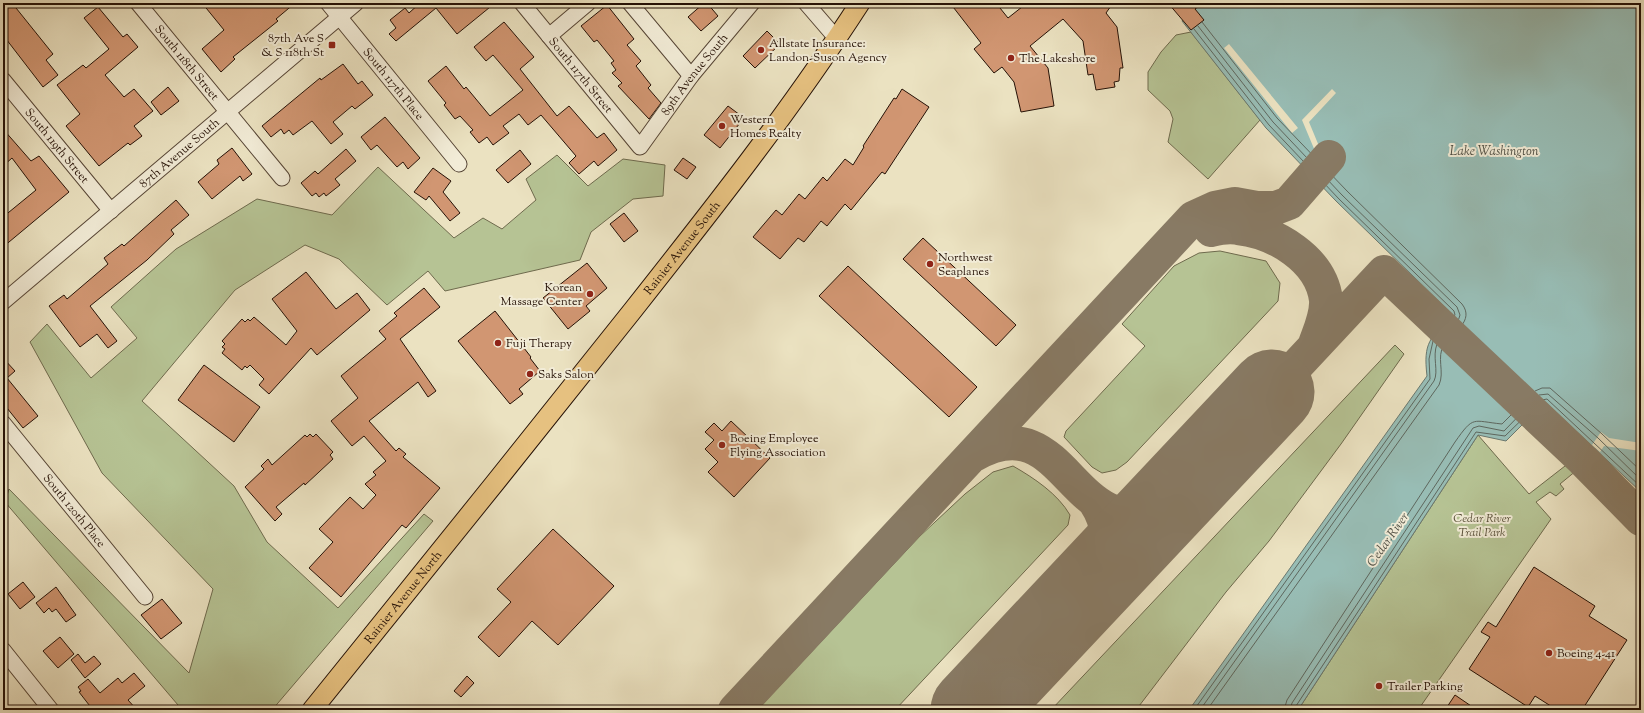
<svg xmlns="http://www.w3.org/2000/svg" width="1644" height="713" font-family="'Sorts Mill Goudy',serif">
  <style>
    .green { fill: #b6c394; stroke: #6e6a4d }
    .water { fill: #98bdb5; stroke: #6a786f }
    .pier { fill: #ebe2c1 }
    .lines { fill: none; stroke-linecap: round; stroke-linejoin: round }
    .shore { stroke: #5e675e; stroke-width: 1 }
    .taxiway { stroke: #887a64; stroke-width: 34 }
    .runway { stroke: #887a64; stroke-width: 85 }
    .building { fill: #d19672; stroke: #251106 }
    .minor-casing { stroke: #564535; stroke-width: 17 }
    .major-casing { stroke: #251106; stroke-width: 21 }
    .minor { stroke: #f2ecd7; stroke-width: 15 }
    .major { stroke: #e6c180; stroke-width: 19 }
    .poi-dot { fill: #8f2418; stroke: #f2ecd7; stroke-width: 1.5 }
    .labels { text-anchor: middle; stroke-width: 4; stroke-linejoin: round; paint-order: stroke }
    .poi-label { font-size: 12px; fill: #251106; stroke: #f2ecd7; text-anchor: start }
    .street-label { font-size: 12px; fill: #251106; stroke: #f2ecd7 }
    .park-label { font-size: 12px; font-style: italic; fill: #584f38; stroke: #f2ecd7 }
    .water-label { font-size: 13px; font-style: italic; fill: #4d4d43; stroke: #f2ecd7 }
  </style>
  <rect width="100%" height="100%" fill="#ebe2c1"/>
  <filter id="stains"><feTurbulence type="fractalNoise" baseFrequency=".005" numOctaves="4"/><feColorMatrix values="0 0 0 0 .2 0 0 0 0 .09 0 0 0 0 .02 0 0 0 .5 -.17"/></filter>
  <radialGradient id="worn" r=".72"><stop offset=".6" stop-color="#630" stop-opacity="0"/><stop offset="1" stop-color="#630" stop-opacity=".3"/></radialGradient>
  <path class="green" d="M1191 32 1260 120 1208 179 1168 142 1173 119 1170 111 1148 90V72L1161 52 1176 35Z
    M557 155 588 186 623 159 665 165 663 196 633 199 591 232 580 260 445 291 428 271 387 305 339 259 305 245 235 290 142 401 234 486 267 542 338 608 424 514 433 521 272 710H174L178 705 5 502 9 489 189 673 213 589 102 473 30 342 47 324 91 378 137 338 111 307 176 249 257 199 332 215 378 167 454 238 483 218 502 229 536 200 526 179Z
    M1220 251 1266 261 1280 283 1278 301 1127 462 1116 470 1102 473 1092 467 1064 437 1066 431 1145 346 1122 324 1174 266 1199 253Z
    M1395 345 1404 354 1341 444 1269 541 1226 592 1136 710H1051Z
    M1478 435 1529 494 1592 445 1599 452 1560 484 1564 489 1556 496 1550 492 1536 502 1551 519 1418 710H1298Z
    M1013 466C1034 478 1058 494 1070 515L1068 525 895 710H757L920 536 965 494 993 472Z"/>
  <path class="water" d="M1193 3H1641V492L1545 402 1506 441 1478 435 1298 710H1189L1427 376C1423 342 1430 339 1452 314L1336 201 1266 128 1182 21Z"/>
  <path class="pier" d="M1229 44 1298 128 1292 133 1224 48Z
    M1332 89 1336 93 1309 122 1321 151 1311 161 1308 158 1315 151 1302 120Z
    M1448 315 1544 406 1524 427 1429 336Z
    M1601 432 1609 438 1641 443V451L1604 446 1600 452 1592 445Z"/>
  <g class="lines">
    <path class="shore" d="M1202 22 1277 118 1347 191 1462 304C1475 321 1453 332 1444 345 1436 357 1445 372 1439 385L1207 710
      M1198 26 1273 122 1342 195 1457 307 1460 315C1458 327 1442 333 1437 344 1432 357 1439 371 1434 381L1200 710
      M1194 29 1269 125 1339 199 1454 311 1455 315 1433 341 1429 359 1430 379 1194 710
      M1284 710 1287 700 1455 442C1474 415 1472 421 1502 424L1535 391 1542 388H1550L1602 434 1641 471
      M1290 710 1292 703 1473 428 1479 426 1504 431 1539 395 1548 394 1598 438 1641 480
      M1295 710 1296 706 1476 432 1505 436 1542 400 1547 399 1641 487"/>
    <path class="taxiway" d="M1211 230C1219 228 1229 226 1238 228 1275 232 1321 259 1326 300 1327 315 1320 330 1315 344
      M1272 392 1384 272 1583 460 1641 519
      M974 455C1067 402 1069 546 1163 509
      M1095 502C1112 528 1107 545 1101 573
      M735 710 1193 218 1215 208 1235 204 1257 208H1276L1289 203 1329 157"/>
    <path class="runway" d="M973 710 1272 392"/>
  </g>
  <path class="building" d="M3 3H12L53 54 46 60 58 75 43 87 3 35Z
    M202 3H295L276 19 278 21 233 57 235 59 221 72 202 49 224 30Z
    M420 3H495L457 34 436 8 396 41 389 34 396 28 390 20 405 8 409 13Z
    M704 3H707L718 16 701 31 688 17Z
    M950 3H996L1008 18 1027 3H1113L1106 13 1117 27 1123 68H1120L1119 81 1114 82 1115 87 1096 90 1093 74 1088 75 1083 41 1063 19 1030 46 1048 68 1054 106 1021 112 1014 82 1002 67 994 73 974 49 981 43Z
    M1168 3H1203L1195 9 1204 20 1191 30Z
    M607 5 634 39 627 45 641 61 636 66 651 85 648 88 661 103 649 119 618 86 622 83 612 73 616 70 611 63 614 61 597 40 594 42 581 26Z
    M98 7 123 37 127 34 138 47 105 75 124 97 134 89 153 111 134 126 142 136 130 145 128 143 99 166 66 126 80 114 57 85 83 65 86 68 109 49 84 18Z
    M504 22 534 57 520 69 557 116 569 106 597 138 604 133 617 150 598 166 594 161 579 174 569 163 576 156 541 115 528 125 519 114 503 126 509 133 493 145 487 137 479 143 470 132 473 130 460 116 455 119 444 105 446 103 428 81 446 66 464 89 466 87 490 116 523 90 493 55 486 61 474 47Z
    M767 31 780 44 755 68 743 56Z
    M343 64 358 84 362 81 373 95 355 109 352 106 333 122 343 134 331 144 312 121 293 135 289 130 284 134 281 129 271 137 262 126 320 78 321 80Z
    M168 87 179 101 161 115 151 102Z
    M902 89 929 107 885 174 882 172 851 210 845 204 827 226 821 221 804 242 798 238 780 259 753 237 776 210 782 215 799 194 805 199 823 177 827 181 845 159 853 165 864 147 863 146 894 98 896 99Z
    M728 106 744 118 720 148 704 135Z
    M385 117 420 158 408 169 403 162 397 167 377 145 371 150 361 137Z
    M3 129 31 161 39 156 69 192 3 247V217L36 190 12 158 3 166Z
    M232 148 252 174 243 181 240 176 212 199 198 182 219 164 217 160Z
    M346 149 356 161 335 179 340 185 326 196 324 193 319 197 316 193 312 196 301 183 315 171 318 174Z
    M520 150 531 164 508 183 496 170Z
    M683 158 696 167 687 179 674 170Z
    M433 168 451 181 443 192 460 213 450 221 429 196 426 200 414 192Z
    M176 200 189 215 171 230 174 234 147 260 90 306 117 341 108 348 97 334 80 347 49 306 64 295 67 299 108 264 104 258 122 244 124 246Z
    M624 213 638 231 624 242 610 224Z
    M923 238 1016 325 996 346 903 259Z
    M587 263 607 288 586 306 590 311 568 329 543 298Z
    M848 266 977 387 949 417 819 296Z
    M306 272 336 309 357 293 370 310 317 355 311 348 269 394 259 385 264 379 250 365 247 368 245 366 242 370 222 353 225 349 222 347 225 344 222 341 242 319 245 322 248 319 250 321 254 317 286 345 297 331 272 299Z
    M424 288 440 307 400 339 436 391 428 397 418 382 369 421 396 451 399 448 406 454 403 457 440 488 406 528 402 525 341 597 309 568 333 542 319 529 350 497 363 509 376 495 365 484 376 475 373 472 386 461 364 436 352 446 331 421 358 398 341 376 386 339 379 331 397 316 394 313Z
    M495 311 531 357 530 358 540 371 519 389 523 394 510 404 458 341Z
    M3 358 15 371 7 378 38 416 23 428 3 403Z
    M204 365 260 407 234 442 178 400Z
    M731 421 770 458 734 497 708 472 718 462 705 449 714 440 705 432 714 423 722 431Z
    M310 434 313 437 316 434 333 452 330 455 333 459 305 485 304 483 276 507 282 514 275 521 245 487 264 469 261 466 268 459 272 465 305 435 307 437Z
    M553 529 614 586 558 645 532 621 499 657 478 637 511 602 497 589Z
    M1534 567 1595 606 1589 616 1627 640 1582 710H1557L1535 696 1528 707 1469 669 1490 637 1481 632 1488 622 1496 627Z
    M23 582 35 597 20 609 8 594Z
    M56 587 76 615 66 622 56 609 52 612 49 608 44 613 36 603Z
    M162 599 182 623 161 639 141 615Z
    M60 637 74 654 58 668 43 651Z
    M78 654 85 663 94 656 101 664 85 678 71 660Z
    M134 673 145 686 128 700 137 710H93L79 692 81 691 78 687 88 679 100 693 118 678 122 683Z
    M467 676 474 683 461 697 454 691Z
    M1455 695 1477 710H1445Z"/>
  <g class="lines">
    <defs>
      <g id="minor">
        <path id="s1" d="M138 3 282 178"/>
        <path id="s2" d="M328 3 459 164"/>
        <path id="s3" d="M522 3 640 147 691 76 752 3"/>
        <path d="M630 3 691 76"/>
        <path d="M806 3 837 39"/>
        <path d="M549 36 588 3"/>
        <path id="s4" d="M3 80 111 211"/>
        <path id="s5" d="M3 302 356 3"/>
        <path id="s6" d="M3 423 145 597"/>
        <path d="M3 650 51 710"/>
      </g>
      <g id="major">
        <path id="s7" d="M312 710C419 577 527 444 633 310 712 210 791 110 860 3"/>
      </g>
    </defs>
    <use href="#minor" class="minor-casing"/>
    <use href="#major" class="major-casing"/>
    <use href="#minor" class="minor"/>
    <use href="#major" class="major"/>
  </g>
  <g class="poi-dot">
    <rect x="328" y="41" width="8" height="8" rx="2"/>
    <circle cx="761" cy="50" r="4"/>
    <circle cx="1011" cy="58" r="4"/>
    <circle cx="722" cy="126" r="4"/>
    <circle cx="930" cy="264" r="4"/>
    <circle cx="590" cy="294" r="4"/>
    <circle cx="498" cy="343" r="4"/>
    <circle cx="530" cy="374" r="4"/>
    <circle cx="722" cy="445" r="4"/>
    <circle cx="1549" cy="653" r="4"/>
    <circle cx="1379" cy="686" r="4"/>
  </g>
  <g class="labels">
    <g class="poi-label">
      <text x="324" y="42" text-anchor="end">87th Ave S<tspan x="324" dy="14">&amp; S 118th St</tspan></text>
      <text x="769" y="47">Allstate Insurance:<tspan x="769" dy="14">Landon-Suson Agency</tspan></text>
      <text x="1019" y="62">The Lakeshore</text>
      <text x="730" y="123">Western<tspan x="730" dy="14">Homes Realty</tspan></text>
      <text x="938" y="261">Northwest<tspan x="938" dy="14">Seaplanes</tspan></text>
      <text x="582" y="291" text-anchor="end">Korean<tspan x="582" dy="14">Massage Center</tspan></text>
      <text x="506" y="347">Fuji Therapy</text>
      <text x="538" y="378">Saks Salon</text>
      <text x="730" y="442">Boeing Employee<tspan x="730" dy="14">Flying Association</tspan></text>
      <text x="1557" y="657">Boeing 4-41</text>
      <text x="1387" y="690">Trailer Parking</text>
    </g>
    <g class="street-label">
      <text dy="4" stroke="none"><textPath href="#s1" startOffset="77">South 118th Street</textPath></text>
      <text dy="4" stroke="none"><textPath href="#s3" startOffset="277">89th Avenue South</textPath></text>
      <text dy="4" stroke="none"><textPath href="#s3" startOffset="93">South 117th Street</textPath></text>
      <text dy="4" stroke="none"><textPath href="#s2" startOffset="104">South 117th Place</textPath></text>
      <text dy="4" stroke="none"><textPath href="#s4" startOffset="85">South 119th Street</textPath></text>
      <text dy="4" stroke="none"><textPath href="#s5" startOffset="231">87th Avenue South</textPath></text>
      <text dy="4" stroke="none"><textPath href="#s7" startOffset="592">Rainier Avenue South</textPath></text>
      <text dy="4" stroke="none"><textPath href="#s6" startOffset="113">South 120th Place</textPath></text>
      <text dy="4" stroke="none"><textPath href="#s7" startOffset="145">Rainier Avenue North</textPath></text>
    </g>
    <g class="park-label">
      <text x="1482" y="522">Cedar River<tspan x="1482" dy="14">Trail Park</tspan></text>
    </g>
    <g class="water-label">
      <text x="1494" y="155">Lake Washington</text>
      <text transform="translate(1387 539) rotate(-55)" y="5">Cedar River</text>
    </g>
  </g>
  <rect width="1644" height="713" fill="none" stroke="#ebe2c1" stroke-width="16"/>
  <rect x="4" y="4" width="1636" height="705" fill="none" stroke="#251106" stroke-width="2"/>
  <rect x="8" y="8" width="1628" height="697" fill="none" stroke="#251106"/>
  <rect width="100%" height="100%" filter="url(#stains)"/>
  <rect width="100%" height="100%" fill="url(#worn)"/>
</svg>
